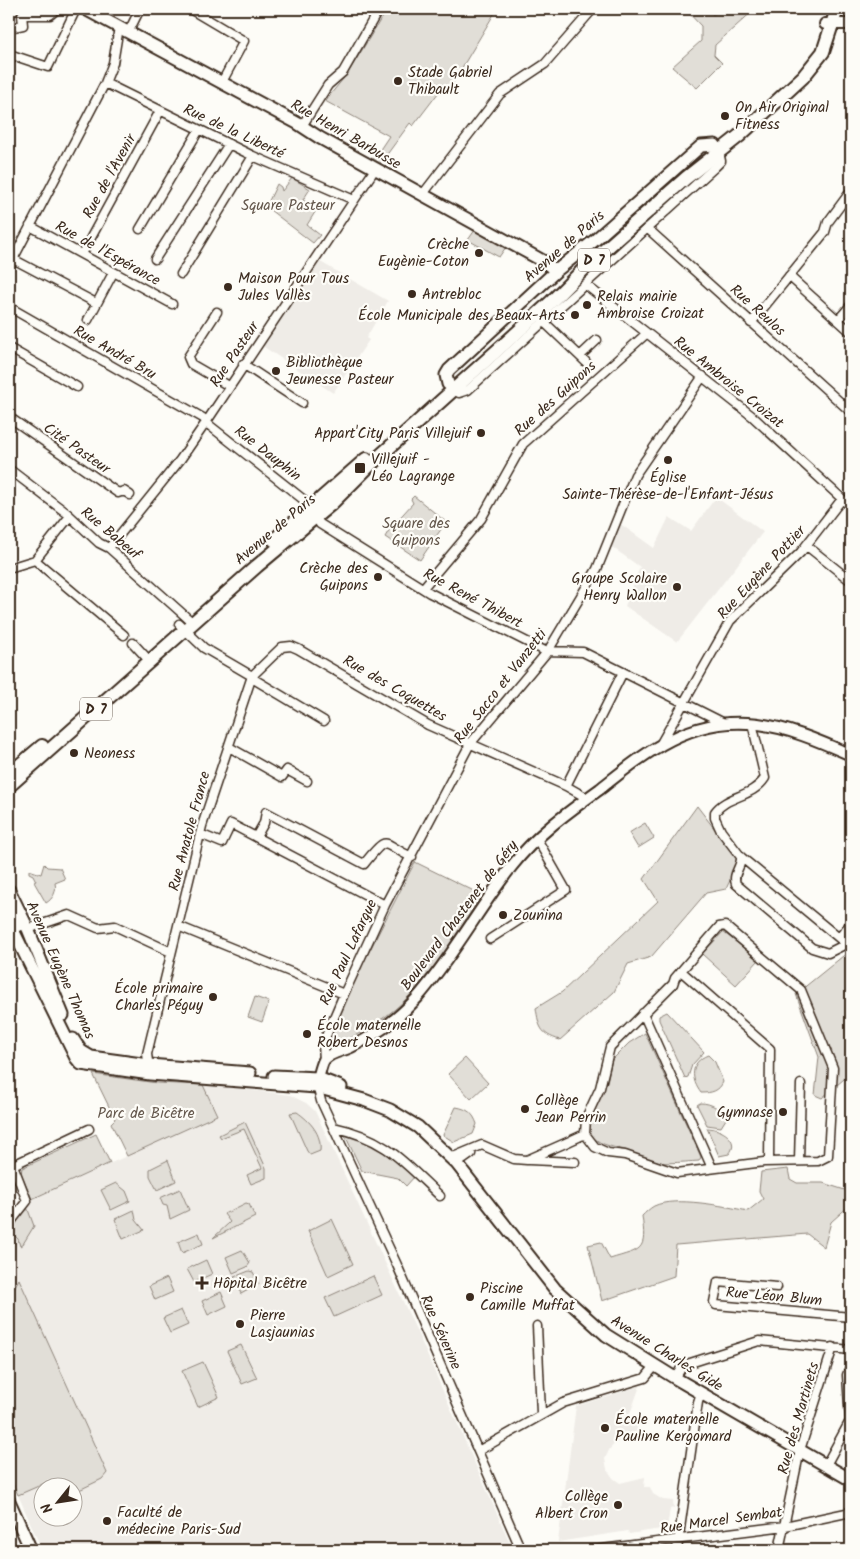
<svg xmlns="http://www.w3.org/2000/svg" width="860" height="1559" font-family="Kalam,sans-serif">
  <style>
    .built { fill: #efece7; fill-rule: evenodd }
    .green { fill: #e1ded7; stroke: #8e847a }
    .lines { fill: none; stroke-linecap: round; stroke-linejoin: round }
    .minor-casing { stroke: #3b2a1e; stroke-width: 11 }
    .tertiary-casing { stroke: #3b2a1e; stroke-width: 14 }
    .secondary-casing { stroke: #3b2a1e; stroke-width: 15 }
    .primary-casing { stroke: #3b2a1e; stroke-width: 16 }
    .minor { stroke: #fdfcf7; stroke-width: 8 }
    .tertiary { stroke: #fdfcf7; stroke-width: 10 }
    .secondary { stroke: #fdfcf7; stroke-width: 11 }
    .primary { stroke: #fdfcf7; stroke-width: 12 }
    .poi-dot { fill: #3b2a1e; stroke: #fdfcf7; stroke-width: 2 }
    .labels { text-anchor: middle; stroke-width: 4.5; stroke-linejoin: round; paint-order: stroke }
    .shield { fill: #fdfcf7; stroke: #75695f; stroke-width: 1 }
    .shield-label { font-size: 14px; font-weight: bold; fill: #3b2a1e }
    .poi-label { font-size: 15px; fill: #3b2a1e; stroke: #fdfcf7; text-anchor: start }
    .street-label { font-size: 15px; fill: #3b2a1e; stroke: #fdfcf7 }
    .park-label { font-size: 15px; fill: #64574c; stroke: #fdfcf7 }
  </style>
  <rect width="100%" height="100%" fill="#fdfcf7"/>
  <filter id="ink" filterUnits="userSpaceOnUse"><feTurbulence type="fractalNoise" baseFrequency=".02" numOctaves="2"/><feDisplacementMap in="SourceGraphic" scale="10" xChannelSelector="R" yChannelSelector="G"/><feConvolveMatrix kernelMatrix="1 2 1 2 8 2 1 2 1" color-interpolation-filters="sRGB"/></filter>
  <g filter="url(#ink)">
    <path class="built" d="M317 260 388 301 366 338 369 340 333 393 261 345Z
      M716 497 763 532 677 642 625 606 640 567 609 545 619 523 654 548 669 517 691 531Z
      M205 1084 290 1095 306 1103 315 1111 418 1334 513 1550H42L9 1474V1232L32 1199 217 1115 203 1085ZM42 1486H72V1516H42Z
      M640 1386 627 1422 638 1423 636 1433 615 1443 609 1450 605 1459 607 1469 613 1478 620 1483 645 1477 644 1487H650L653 1494 663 1500 673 1501 674 1508 670 1509 667 1528 629 1534 628 1531 558 1542 576 1406Z"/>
    <path class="green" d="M387 9H497L448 91 442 88 413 126 410 123 380 164 373 160 389 136 325 101 348 73Z
      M685 9H708L713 15 722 9H755L715 45 714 55 722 63 697 88 672 67 701 41V26Z
      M292 178 310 189 303 200 317 209 307 225 320 235 313 243 266 207 277 184 281 187 282 191Z
      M475 230 506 247 499 257 468 240Z
      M414 496 446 522 420 560 385 537 391 527 386 522 388 520 394 524 413 503 411 499Z
      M697 806 739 861 726 889 706 893 651 957 628 964 614 992 560 1040C540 1034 539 1027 536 1008L562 992 658 901 644 879Z
      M645 823 654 838 638 848 629 833Z
      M415 862 482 895C458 931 436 971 403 1002 382 1022 355 1036 330 1049L326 1045 353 983Z
      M44 864 47 867 60 868 65 879 55 883C57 891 53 899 46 903L34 882 36 881 33 875 29 873V870L41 874Z
      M723 932 759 960 736 985 702 954Z
      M848 952 851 953V1034L848 1036 851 1043V1073L822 1098 815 1095 819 1057 796 994Z
      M255 997 269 1002 262 1022 248 1017Z
      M667 1012 704 1052 692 1065 688 1077 685 1078 659 1020V1016Z
      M645 1033 701 1157 699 1161C683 1162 656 1165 641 1160 635 1158 631 1152 625 1150 610 1146 598 1145 588 1132L589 1123 607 1082 612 1060 629 1043Z
      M708 1055 715 1062 723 1082C719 1091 712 1093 701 1093 691 1080 689 1062 708 1055Z
      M465 1058 488 1083 471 1099 448 1074Z
      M93 1074 157 1083 203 1085 217 1115 127 1156 111 1123 115 1119Z
      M700 1103C712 1103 721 1109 726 1119L721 1127 707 1125 697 1105Z
      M456 1107C468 1109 473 1113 477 1124L473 1134 454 1142 443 1135Z
      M297 1112C310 1121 322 1134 320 1151L310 1155 307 1151 290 1113Z
      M245 1122 266 1168V1178L251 1184 247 1175 262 1168 244 1129 221 1138 219 1135Z
      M707 1128C721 1128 741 1140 729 1154L719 1156Z
      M344 1133 373 1144 415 1176 406 1186 398 1178 362 1171Z
      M96 1134 110 1163 32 1199 21 1173 22 1168Z
      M168 1160 176 1181 157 1190 150 1176V1169Z
      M788 1169 790 1179 797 1183H823L851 1192V1204L831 1222 824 1247 807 1234 676 1245 674 1276 602 1301 588 1245 601 1242 610 1259C642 1249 647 1252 642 1216 645 1213 650 1208 654 1206 675 1196 724 1206 748 1211L763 1199 759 1191 761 1172Z
      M116 1183 126 1191 130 1201 111 1210 101 1190Z
      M180 1189 189 1210 170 1219 167 1206 163 1205 160 1198Z
      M246 1203 249 1204 255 1217 213 1238 230 1222 224 1214Z
      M27 1207 34 1226 23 1244 20 1246 18 1239 12 1233 11 1228Z
      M134 1210 136 1220 144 1230 123 1239 115 1219Z
      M332 1219 353 1264 328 1276 308 1231Z
      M199 1233 203 1244 182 1253 178 1242Z
      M242 1250 250 1263 247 1267 233 1273 226 1257Z
      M206 1260 212 1274 194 1282 187 1269Z
      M249 1271 253 1272 259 1284 241 1294 234 1277Z
      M373 1276 382 1295 334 1317 325 1298Z
      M167 1278 173 1292 155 1300 149 1286Z
      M19 1279 107 1473 102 1479 73 1493 72 1486H57L50 1481 18 1495 9 1474V1297Z
      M221 1292 227 1306 208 1315 202 1301Z
      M181 1310 188 1325 170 1333 163 1318Z
      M241 1345 257 1378 242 1384 227 1351Z
      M203 1362 219 1397 198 1407 182 1371Z"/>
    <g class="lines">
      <defs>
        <path id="minor" d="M190 9 244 41 222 82
          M9 28 23 25 22 15H50L57 9
          M129 31 140 9
          M9 54 48 67 76 9
          M105 83 253 156 354 200
          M302 126 328 85 343 72 379 9
          M423 194 500 94 545 64 593 9
          M30 226 172 304
          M647 228 851 412
          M140 229 199 130
          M82 254 160 111
          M13 259 96 303
          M155 259 229 144
          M9 267 105 83 113 63 119 27
          M181 274 253 156
          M789 276 851 332
          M586 285 752 416 851 507
          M9 307 203 418 209 425 304 500 320 524 430 593 545 651 583 652 724 723
          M217 312 188 357 191 364 229 386
          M88 320 113 273
          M838 320 851 305
          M543 321 586 362
          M751 323 825 232 828 222 851 191
          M9 348 77 387
          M580 356 597 340
          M243 364 302 403
          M454 390 459 393 468 390 715 167 721 161 719 152
          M9 417 118 493 124 491 130 495
          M9 469 68 514 99 543 109 548 193 623
          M807 546 851 581
          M109 548 180 460 207 421 375 169
          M35 560 124 635
          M35 560 70 516
          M9 568 35 560
          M423 588 481 519 523 444 646 334
          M179 624 204 648 252 676
          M133 643 145 656
          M252 678 324 721
          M752 723 765 778C752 798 727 795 715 812V818L721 831 741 857 851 948
          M660 745 730 621 801 552 842 499
          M229 747 282 777 287 770 307 781
          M566 786 623 672
          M200 834 222 843 231 824 385 905
          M256 837 264 823 266 812 364 864C390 831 382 845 412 857
          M741 857C742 867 732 873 736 884L812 948 828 953 846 944
          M178 926 344 994
          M28 929 69 915 98 928 115 926 171 952
          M839 938 851 923
          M490 939 566 890 537 839
          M681 971 770 1049 769 1162
          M643 1013 712 1168
          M324 1061 323 1043 344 994 385 905 470 744 548 651 597 569 635 475 703 376
          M149 1068 147 1054 202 826 252 676 282 647 291 646 298 649 428 725 566 786 587 798
          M317 1085 321 1101 397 1265 521 1550
          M333 1127C385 1138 403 1161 440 1196
          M572 1140 585 1134 595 1147 608 1153 625 1155 677 1173 764 1162 818 1161 828 1156 833 1068 801 990 725 926 719 927 675 978 673 984 610 1047 600 1088 586 1118 585 1134
          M451 1158 482 1145 514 1159 527 1160 570 1141
          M529 1160 575 1162
          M799 1161 801 1084
          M457 1164 471 1154 472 1150
          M9 1167 89 1129
          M9 1224 27 1201 13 1165
          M777 1287 718 1282 714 1302 716 1305 851 1317
          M537 1326 541 1413
          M675 1378 682 1367 687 1364 759 1341 851 1350
          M478 1451 563 1403 645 1378 655 1366
          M826 1465 850 1421 847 1375 851 1365
          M594 1550 785 1526 851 1512
          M677 1550 698 1402 701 1393
          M779 1550 800 1450 833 1347"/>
        <path id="tertiary" d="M825 24H851
          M318 1078C320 1073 321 1065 324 1060 330 1052 343 1051 351 1047 376 1035 398 1019 417 998 453 957 478 909 512 866 536 835 568 812 600 789 619 774 639 757 661 745 729 705 784 725 851 755"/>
        <path id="secondary" d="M85 9 297 123 320 138 543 261 556 271
          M448 384 446 375 449 370 556 271 595 240 701 146 715 145
          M9 890 28 929 63 1015
          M9 911 15 922 20 925
          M9 922 76 1058 81 1064 150 1074 316 1087 364 1100 390 1110 418 1127 457 1164 555 1289 606 1335 675 1378 851 1480
          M73 1039 81 1051 91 1057 149 1065 250 1073
          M274 1076 318 1078 341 1087
          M9 1501 31 1550"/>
        <path id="primary" d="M274 540 366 459
          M9 774 42 746
          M9 786 257 566 331 504 371 464 551 302 592 261 686 178 739 136 803 77 823 52 837 9"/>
      </defs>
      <use href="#minor" class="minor-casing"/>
      <use href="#tertiary" class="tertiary-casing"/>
      <use href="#secondary" class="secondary-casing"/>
      <use href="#primary" class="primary-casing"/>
      <use href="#minor" class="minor"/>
      <use href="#tertiary" class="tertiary"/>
      <use href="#secondary" class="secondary"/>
      <use href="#primary" class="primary"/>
    </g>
  </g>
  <g class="poi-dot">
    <circle cx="398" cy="81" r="5"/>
    <circle cx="725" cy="116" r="5"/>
    <circle cx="479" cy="253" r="5"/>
    <circle cx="228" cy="287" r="5"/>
    <circle cx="412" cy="294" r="5"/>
    <circle cx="587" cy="305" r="5"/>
    <circle cx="575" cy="315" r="5"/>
    <circle cx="276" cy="371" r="5"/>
    <circle cx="481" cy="433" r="5"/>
    <circle cx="668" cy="460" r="5"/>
    <rect x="354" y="462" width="12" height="12" rx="2.5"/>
    <circle cx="378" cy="577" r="5"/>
    <circle cx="677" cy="587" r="5"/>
    <circle cx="74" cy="753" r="5"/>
    <circle cx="503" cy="915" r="5"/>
    <circle cx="213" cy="997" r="5"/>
    <circle cx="307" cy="1034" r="5"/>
    <circle cx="525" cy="1109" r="5"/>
    <circle cx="783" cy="1112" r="5"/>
    <path d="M199.5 1275.5h5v5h5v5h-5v5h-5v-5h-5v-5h5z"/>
    <circle cx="470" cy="1297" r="5"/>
    <circle cx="240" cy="1324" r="5"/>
    <circle cx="605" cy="1428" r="5"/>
    <circle cx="618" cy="1505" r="5"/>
    <circle cx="107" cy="1521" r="5"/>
  </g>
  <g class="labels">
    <g class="shield">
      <rect x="578" y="248.5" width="32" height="23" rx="4"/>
      <rect x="80" y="697.5" width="32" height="23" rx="4"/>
    </g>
    <g class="shield-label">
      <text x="594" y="265">D 7</text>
      <text x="96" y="714">D 7</text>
    </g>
    <g class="poi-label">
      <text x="408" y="77">Stade Gabriel<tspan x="408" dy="17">Thibault</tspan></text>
      <text x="735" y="112">On Air Original<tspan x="735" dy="17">Fitness</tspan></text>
      <text x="469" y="249" text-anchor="end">Crèche<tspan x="469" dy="17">Eugènie-Coton</tspan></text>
      <text x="238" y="283">Maison Pour Tous<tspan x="238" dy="17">Jules Vallès</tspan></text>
      <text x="422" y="299">Antrebloc</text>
      <text x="597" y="301">Relais mairie<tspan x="597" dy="17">Ambroise Croizat</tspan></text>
      <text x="565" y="320" text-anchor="end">École Municipale des Beaux-Arts</text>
      <text x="286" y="367">Bibliothèque<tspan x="286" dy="17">Jeunesse Pasteur</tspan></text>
      <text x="471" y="438" text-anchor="end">Appart'City Paris Villejuif</text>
      <text x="371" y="464">Villejuif -<tspan x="371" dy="17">Léo Lagrange</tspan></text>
      <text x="668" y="482" text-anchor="middle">Église<tspan x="668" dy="17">Sainte-Thérèse-de-l'Enfant-Jésus</tspan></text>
      <text x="368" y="573" text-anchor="end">Crèche des<tspan x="368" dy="17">Guipons</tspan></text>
      <text x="667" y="583" text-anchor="end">Groupe Scolaire<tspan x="667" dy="17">Henry Wallon</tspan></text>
      <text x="84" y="758">Neoness</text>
      <text x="513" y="920">Zounina</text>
      <text x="203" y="993" text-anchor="end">École primaire<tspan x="203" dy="17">Charles Péguy</tspan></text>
      <text x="317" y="1030">École maternelle<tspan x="317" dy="17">Robert Desnos</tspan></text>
      <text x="535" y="1105">Collège<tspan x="535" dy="17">Jean Perrin</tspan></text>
      <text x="773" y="1117" text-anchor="end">Gymnase</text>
      <text x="213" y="1288">Hôpital Bicêtre</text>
      <text x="480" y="1293">Piscine<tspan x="480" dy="17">Camille Muffat</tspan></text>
      <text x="250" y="1320">Pierre<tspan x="250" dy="17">Lasjaunias</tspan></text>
      <text x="615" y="1424">École maternelle<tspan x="615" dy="17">Pauline Kergomard</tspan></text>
      <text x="608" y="1501" text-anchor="end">Collège<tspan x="608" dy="17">Albert Cron</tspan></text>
      <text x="117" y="1517">Faculté de<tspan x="117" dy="17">médecine Paris-Sud</tspan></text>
    </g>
    <g class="street-label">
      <text transform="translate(234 131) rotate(25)" y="5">Rue de la Liberté</text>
      <text transform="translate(346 134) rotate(30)" y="5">Rue Henri Barbusse</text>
      <text transform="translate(109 176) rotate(-61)" y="5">Rue de l'Avenir</text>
      <text transform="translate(564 246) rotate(-41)" y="5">Avenue de Paris</text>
      <text transform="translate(108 253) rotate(29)" y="5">Rue de l'Espérance</text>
      <text transform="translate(758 310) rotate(42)" y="5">Rue Reulos</text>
      <text transform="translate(115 352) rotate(30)" y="5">Rue André Bru</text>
      <text transform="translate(234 354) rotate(-56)" y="5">Rue Pasteur</text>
      <text transform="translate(729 382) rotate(39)" y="5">Rue Ambroise Croizat</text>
      <text transform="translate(555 398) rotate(-42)" y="5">Rue des Guipons</text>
      <text transform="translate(77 448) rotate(35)" y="5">Cité Pasteur</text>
      <text transform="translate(268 453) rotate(38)" y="5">Rue Dauphin</text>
      <text transform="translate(275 529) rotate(-40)" y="5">Avenue de Paris</text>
      <text transform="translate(111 533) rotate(40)" y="5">Rue Babeuf</text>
      <text transform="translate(761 572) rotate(-47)" y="5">Rue Eugène Pottier</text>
      <text transform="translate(473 598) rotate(28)" y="5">Rue René Thibert</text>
      <text transform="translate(500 686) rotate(-52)" y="5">Rue Sacco et Vanzetti</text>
      <text transform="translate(395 688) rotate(30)" y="5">Rue des Coquettes</text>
      <text transform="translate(189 831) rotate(-75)" y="5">Rue Anatole France</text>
      <text transform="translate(459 915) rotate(-53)" y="5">Boulevard Chastenet de Géry</text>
      <text transform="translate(348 952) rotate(-65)" y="5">Rue Paul Lafargue</text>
      <text transform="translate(61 970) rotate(66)" y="5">Avenue Eugène Thomas</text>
      <text transform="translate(774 1296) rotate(5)" y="5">Rue Léon Blum</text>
      <text transform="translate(441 1332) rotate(66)" y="5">Rue Séverine</text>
      <text transform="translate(667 1353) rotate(32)" y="5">Avenue Charles Gide</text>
      <text transform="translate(798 1418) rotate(-74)" y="5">Rue des Martinets</text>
      <text transform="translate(721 1520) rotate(-8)" y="5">Rue Marcel Sembat</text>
    </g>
    <g class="park-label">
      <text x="288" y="210">Square Pasteur</text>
      <text x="416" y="528">Square des<tspan x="416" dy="17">Guipons</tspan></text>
      <text x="146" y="1118">Parc de Bicêtre</text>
    </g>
  </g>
  <rect width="860" height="1559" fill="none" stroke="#fdfcf7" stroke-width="30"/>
  <rect x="15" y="15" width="830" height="1529" fill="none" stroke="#3b2a1e" stroke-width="2" filter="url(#ink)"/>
  <g transform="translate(58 1502) rotate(240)"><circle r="24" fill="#fdfcf7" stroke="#afa8a0"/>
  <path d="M0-4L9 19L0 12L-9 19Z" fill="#3b2a1e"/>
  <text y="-8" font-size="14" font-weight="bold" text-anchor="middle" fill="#3b2a1e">N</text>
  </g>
</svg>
